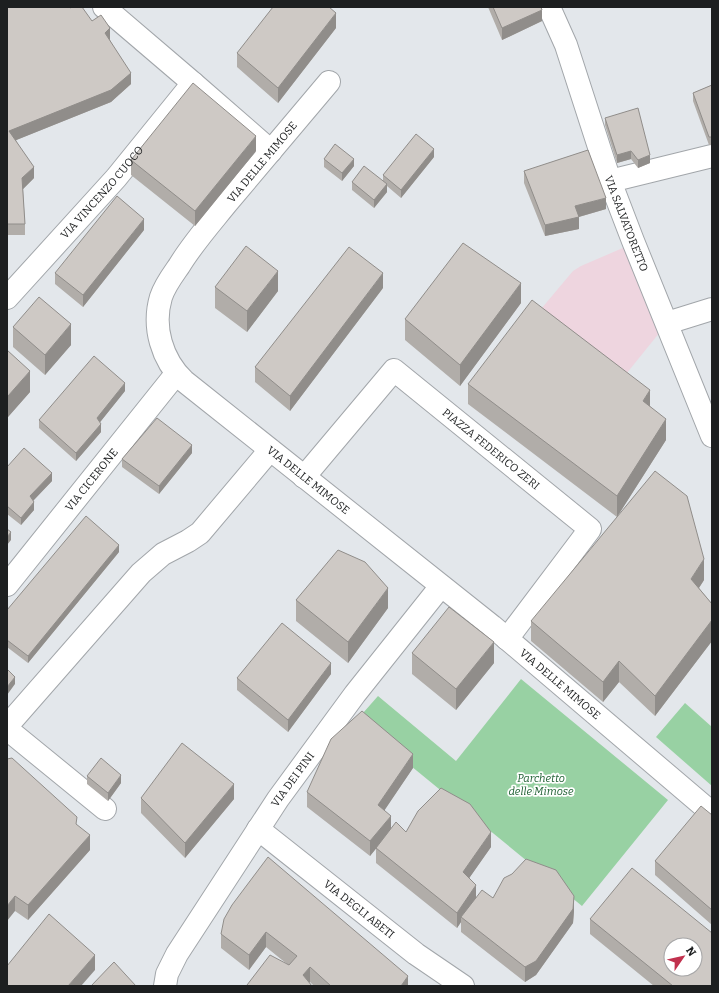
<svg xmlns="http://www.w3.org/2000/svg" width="719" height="993" font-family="Bitter,serif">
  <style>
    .commercial { fill: #eed5df }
    .green { fill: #98d1a3 }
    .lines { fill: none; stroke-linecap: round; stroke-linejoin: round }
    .minor-casing { stroke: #a2a6aa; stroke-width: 24 }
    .minor { stroke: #fff; stroke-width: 22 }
    .wall { fill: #b1ada9 }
    .shaded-wall { fill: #908d8a }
    .building { fill: #cec9c5; stroke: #908d8a; fill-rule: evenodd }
    .labels { text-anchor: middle; stroke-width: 3.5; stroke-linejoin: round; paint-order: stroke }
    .street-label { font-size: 11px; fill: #1d1f20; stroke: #fff }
    .park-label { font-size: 11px; font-style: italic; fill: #206134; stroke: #fff }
  </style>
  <rect width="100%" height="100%" fill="#e3e7eb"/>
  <path class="commercial" d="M625 247 660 332 618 384 536 315 573 271 581 266Z"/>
  <path class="green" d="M521 679 668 800 582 906 356 721 378 696 456 761Z
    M685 703 712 727V786L656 737Z"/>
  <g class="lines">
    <defs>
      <g id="minor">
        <path d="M104 7 193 83 271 151"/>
        <path id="s1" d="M549 7 566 45 610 181 633 241 712 436"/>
        <path id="s2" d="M329 82C295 122 261 163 227 203 210 224 193 243 179 266 172 276 165 285 161 297 152 327 162 360 184 381L492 626 712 813"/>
        <path d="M610 181 712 156"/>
        <path id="s3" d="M7 298 116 178 193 83"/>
        <path d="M667 323 712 309"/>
        <path id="s4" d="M304 477 394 370 590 529 507 639"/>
        <path id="s5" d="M7 585 176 374"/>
        <path d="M7 726 141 573 163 554 188 541 200 533 270 450"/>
        <path d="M7 729 105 809"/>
        <path id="s6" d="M258 829 416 954 463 986"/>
        <path id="s7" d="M165 986 167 974 177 954 278 799 355 694 441 586"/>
      </g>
    </defs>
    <use href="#minor" class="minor-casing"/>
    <use href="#minor" class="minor"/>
  </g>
  <path class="wall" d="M7 7 70 8 92 21 110 40 131 84 111 102 16 140 34 178 23 189 25 224V235H7Z
    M488 7H541L542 21 502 40Z
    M336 28 278 103 237 67V53Z
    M712 85V145H709L693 101V93Z
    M605 118 650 163 638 168 631 159 617 163 605 125Z
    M256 151 195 226 131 175V160Z
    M434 157 401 198 387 186V192L374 208 352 190V182L383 181V175Z
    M324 159 354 166 342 181 324 167Z
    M524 171 606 209 579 217V229L545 236 524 183Z
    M144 230 83 307 55 284V273Z
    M215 287 278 291 247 332 215 308Z
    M383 288 290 411 255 382V367Z
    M521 303 460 386 405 340V319Z
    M13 327 71 345 45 375 13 347Z
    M7 350 30 392 8 417 7 416Z
    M468 384 650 406 666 440 617 517 468 404Z
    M125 391 100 422 101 432 76 461 39 428V420Z
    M192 453 159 494 122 467V459Z
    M7 467 52 481 33 501 34 510 21 525 7 514Z
    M119 552 28 663 7 647V610Z
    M704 580 699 588 712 604V641L655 716 619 682 603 702 531 641V621Z
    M296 600 388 608 348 663 296 621Z
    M412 653 494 663 456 710 412 674Z
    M331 674 288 732 237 690V678Z
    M7 759 77 825 90 850 28 920 15 911Z
    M413 768 384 810 391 830 491 847 469 878 476 897 493 898 574 911 573 923 536 975 525 982 461 932V922L457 928 376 863V848L378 846 370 856 307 807V792Z
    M87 776 121 783 108 801 87 784Z
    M141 798 234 799 185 858 141 813Z
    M712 815V925L655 875V861Z
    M232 905 408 986H314L310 982H309L312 986H247V985L287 964 266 947 249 970 221 948V934Z
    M590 919 712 986H654L590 934Z"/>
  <path class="shaded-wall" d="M542 10V21L502 40V28Z
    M336 13V28L278 103V88Z
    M110 28V40L105 44V33Z
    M131 73V84L111 102 9 143V131Z
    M256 136V151L195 226V211Z
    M434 149V157L401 198V190Z
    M631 151V159L617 163V155Z
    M650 155V163L638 168V160Z
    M354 159V166L342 181V173Z
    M34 167V178L22 190V178Z
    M387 184V192L374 208V200Z
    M606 198V209L575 218V206Z
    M579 217V229L545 236V225Z
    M144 219V230L83 307V295Z
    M278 271V291L247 332V311Z
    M383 273V288L290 411V396Z
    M521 283V303L460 386V365Z
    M71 324V345L45 375V355Z
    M30 371V392L8 417V396Z
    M125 383V391L97 426V418Z
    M650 390V411L643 401Z
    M666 419V440L617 517V496Z
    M101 424V432L76 461V453Z
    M192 445V453L159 494V486Z
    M52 473V481L30 504V496Z
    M34 502V510L21 525V518Z
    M11 532V540L7 545V537Z
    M119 545V552L28 663V656Z
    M704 559V580L691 600V579Z
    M388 588V608L348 663V642Z
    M712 620V641L655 716V696Z
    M494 642V663L456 710V689Z
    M619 661V682L603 702V682Z
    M331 663V674L288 732V720Z
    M15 677V684L7 695V687Z
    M413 754V768L378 820V805Z
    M121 775V783L108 801V793Z
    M234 784V799L185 858V843Z
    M391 816V830L370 856V841Z
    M491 832V847L463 887V872Z
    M90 835V850L28 920V905Z
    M476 885V900L461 917V922L457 928V913Z
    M15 896V911L7 921V906Z
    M574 896V911L573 923 536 975 525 982V967Z
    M266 932V947L249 970V955Z
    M95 955V970L81 986H68Z
    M310 967V982L306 986 303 975Z
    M408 976V986H401Z"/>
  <path class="building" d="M7 7H69L70 8 72 7H82L92 21 101 15 110 28 105 33 131 73 111 90 9 131 34 167 22 178 25 224H7Z
    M273 7H329L336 13 278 88 237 53Z
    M493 7H541L542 10 502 28Z
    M193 83 256 136 195 211 131 160Z
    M712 85V137H709L693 93Z
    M638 108 650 155 638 160 631 151 617 155 605 118Z
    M416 134 434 149 401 190 383 175Z
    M335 144 354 159 342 173 324 159Z
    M588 150 606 198 575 206 579 217 545 225 524 171Z
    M364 166 387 184 374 200 352 182Z
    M117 196 144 219 83 295 55 273Z
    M463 243 521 283 460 365 405 319Z
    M246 246 278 271 247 311 215 287Z
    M349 247 383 273 290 396 255 367Z
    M39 297 71 324 45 355 13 327Z
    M532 300 650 390 643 401 666 419 617 496 468 384Z
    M7 350 30 371 8 396 7 395Z
    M94 356 125 383 97 418 101 424 76 453 39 420Z
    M157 418 192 445 159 486 122 459Z
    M24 448 52 473 30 496 34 502 21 518 7 506V467Z
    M655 471 687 496 704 559 691 579 712 604V620L655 696 619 661 603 682 531 621Z
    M86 516 119 545 28 656 7 640V610Z
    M7 529 11 532 7 537Z
    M338 550 365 562 388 588 348 642 296 600Z
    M449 607 494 642 456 689 412 653Z
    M282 623 331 663 288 720 237 678Z
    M7 669 15 677 7 687Z
    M362 711 413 754 378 805 391 816 370 841 307 792 331 739Z
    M182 743 234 784 185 843 141 798Z
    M12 758 77 817 76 824 90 835 28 905 15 896 7 906V759Z
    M101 758 121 775 108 793 87 776Z
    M441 788 470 804 491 832 463 872 476 885 457 913 376 848 396 822 406 832 418 811Z
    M701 806 712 815V910L655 861Z
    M268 857 408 976 401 986H331L310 967 303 975 312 986H248L247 985 270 955 289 965 297 956 266 932 249 955 221 934 224 919 232 905Z
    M526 859 556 870 574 896 573 909 536 961 525 967 461 917 482 890 493 898 504 878 512 874Z
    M632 868 712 933V986H673L590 919ZM671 945H695V969H671Z
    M49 914 95 955 68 986H7V966Z
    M114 962 136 986H91Z"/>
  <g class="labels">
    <g class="street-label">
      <text transform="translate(262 162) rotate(-50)" y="4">VIA DELLE MIMOSE</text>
      <text dy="4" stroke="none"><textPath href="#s3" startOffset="142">VIA VINCENZO CUOCO</textPath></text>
      <text dy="4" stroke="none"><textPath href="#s1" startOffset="230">VIA SALVATORETTO</textPath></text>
      <text dy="4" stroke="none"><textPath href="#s4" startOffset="265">PIAZZA FEDERICO ZERI</textPath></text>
      <text dy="4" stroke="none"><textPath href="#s5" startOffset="135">VIA CICERONE</textPath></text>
      <text dy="4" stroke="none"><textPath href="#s2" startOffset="524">VIA DELLE MIMOSE</textPath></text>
      <text dy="4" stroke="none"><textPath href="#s2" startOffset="848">VIA DELLE MIMOSE</textPath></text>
      <text dy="4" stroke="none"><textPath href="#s7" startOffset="244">VIA DEI PINI</textPath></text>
      <text dy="4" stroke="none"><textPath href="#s6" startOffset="129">VIA DEGLI ABETI</textPath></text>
    </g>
    <g class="park-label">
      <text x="541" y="782">Parchetto<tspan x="541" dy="13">delle Mimose</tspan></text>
    </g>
  </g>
  <rect width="719" height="993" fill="none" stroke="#1d1f20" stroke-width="16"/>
  <g transform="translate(683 957) rotate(56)"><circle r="19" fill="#ffffff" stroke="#a5a5a6"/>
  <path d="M0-3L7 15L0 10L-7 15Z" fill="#c1314e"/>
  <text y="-6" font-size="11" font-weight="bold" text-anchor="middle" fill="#1d1f20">N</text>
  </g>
</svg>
